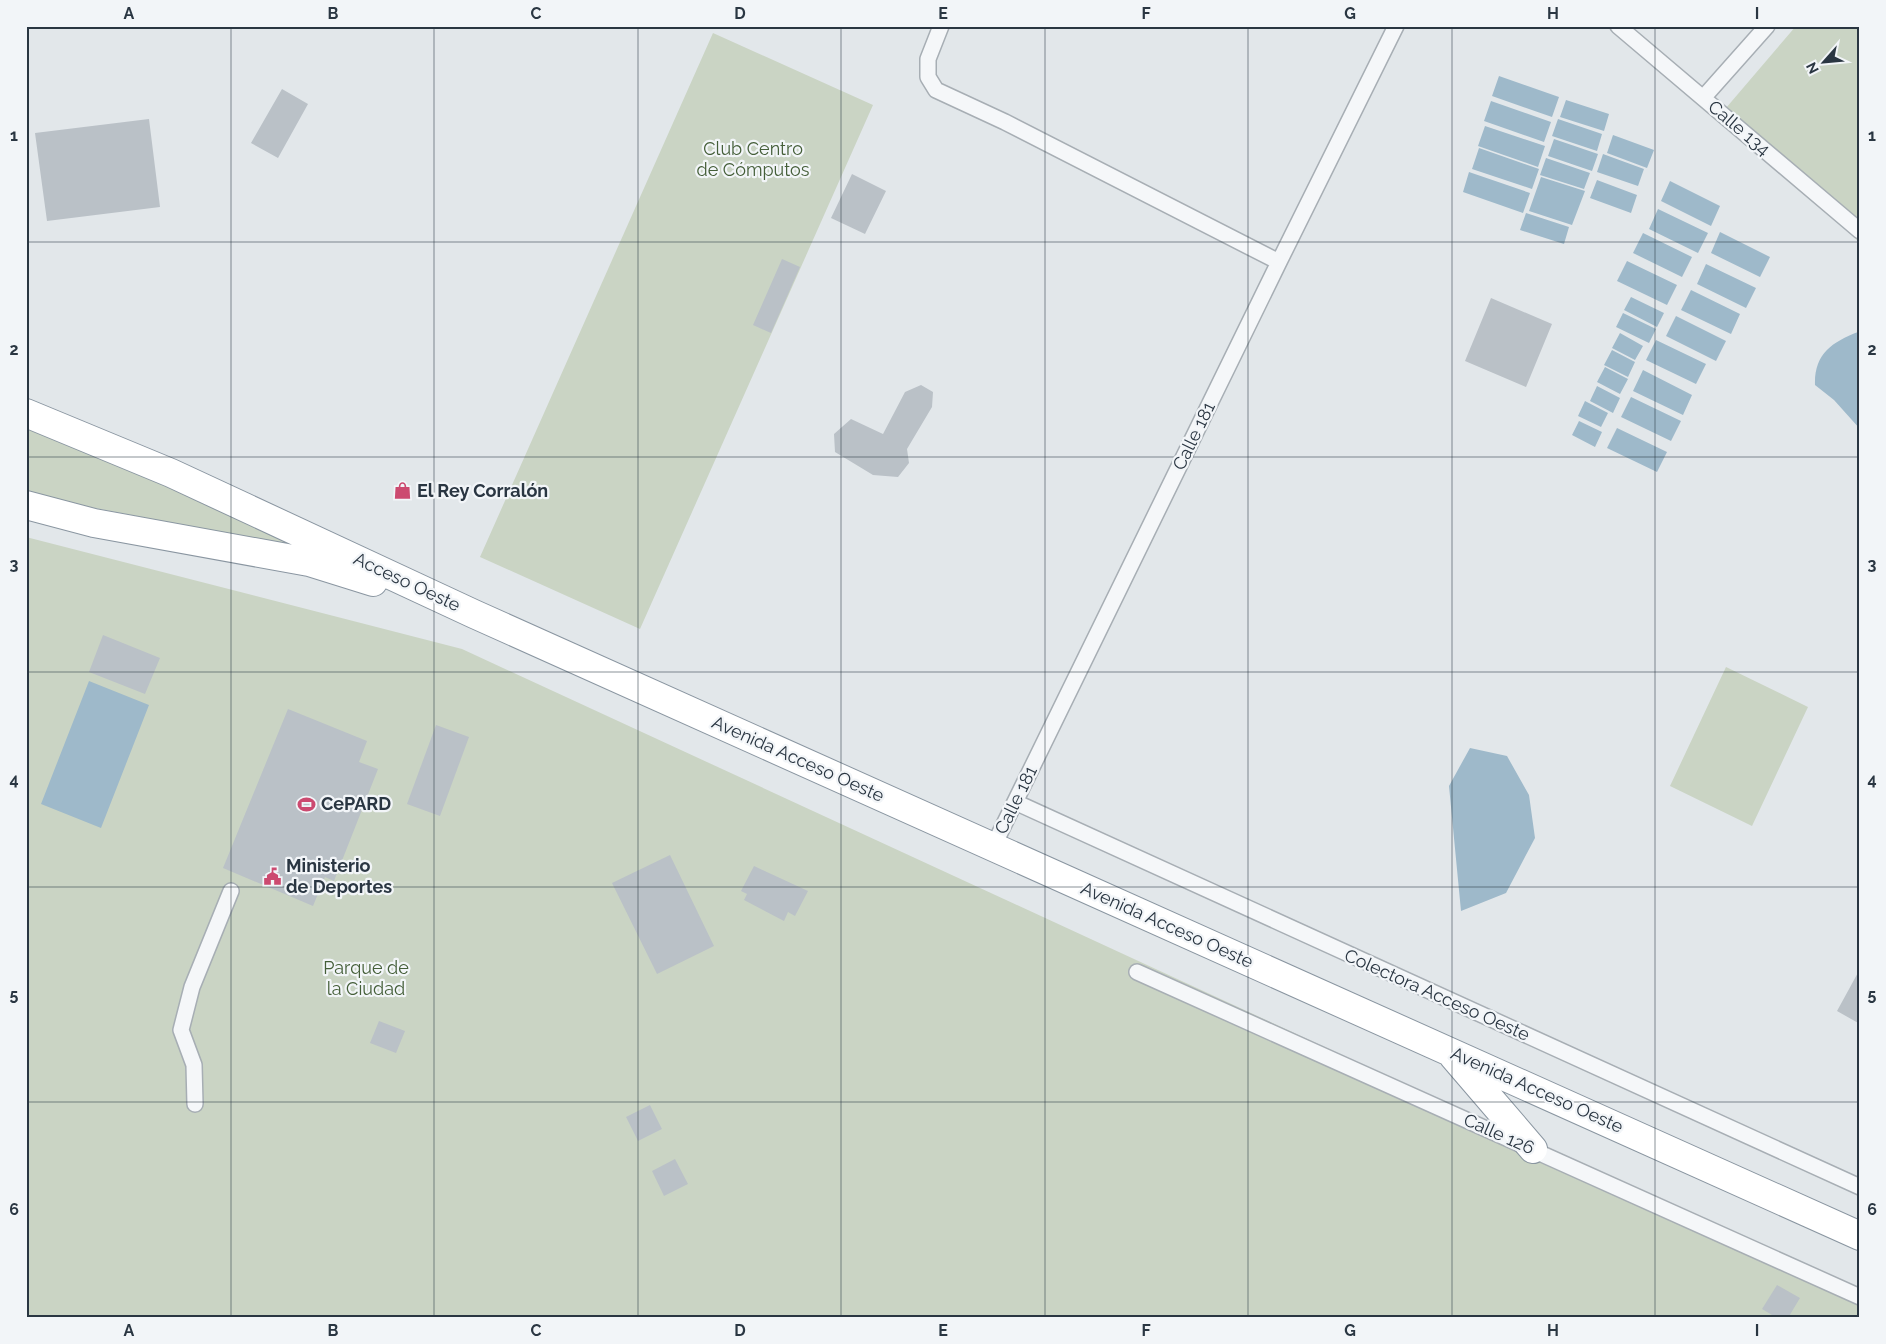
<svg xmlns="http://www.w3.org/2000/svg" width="1886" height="1344" font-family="Raleway,sans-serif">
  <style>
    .green { fill: #cad4c4 }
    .water { fill: #9eb9ca }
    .building { fill: #bac1c7 }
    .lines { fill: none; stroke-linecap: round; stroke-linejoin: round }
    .street-casing { stroke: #a7aeb4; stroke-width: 18 }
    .highway-casing { stroke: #8a96a1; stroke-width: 30 }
    .street { stroke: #f5f7f9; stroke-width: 15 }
    .highway { stroke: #fff; stroke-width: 28 }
    .grid { fill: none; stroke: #2a3642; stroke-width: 1; stroke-opacity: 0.55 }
    .labels { text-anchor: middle; stroke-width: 4.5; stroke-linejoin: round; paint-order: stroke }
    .street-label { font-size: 18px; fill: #2a3642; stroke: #f2f5f8 }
    .park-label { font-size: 18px; fill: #445e38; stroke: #f2f5f8 }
    .poi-label { font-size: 18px; font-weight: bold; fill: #2a3642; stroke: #f2f5f8; text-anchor: start }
    .neatline { fill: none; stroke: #2a3642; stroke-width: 2 }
    .grid-label { font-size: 16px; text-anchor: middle; font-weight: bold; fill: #2a3642 }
  </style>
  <rect width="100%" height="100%" fill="#e2e7ea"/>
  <path class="green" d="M1796 26H1860V243L1720 115Z
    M713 33 873 105 640 629 480 557Z
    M26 425 321 551 26 495Z
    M26 537 462 649 1860 1294V1318H26Z
    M1726 667 1808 707 1752 826 1670 786Z"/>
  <path class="water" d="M1499 76 1559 97 1552 117 1492 96Z
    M1566 100 1609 114 1604 131 1560 117Z
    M1491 101 1551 122 1544 142 1484 121Z
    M1558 119 1602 134 1597 151 1552 136Z
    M1485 126 1545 146 1538 167 1478 146Z
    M1613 135 1654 150 1647 168 1607 153Z
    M1554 139 1598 154 1592 171 1548 156Z
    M1479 148 1539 169 1532 189 1472 169Z
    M1603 154 1644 169 1638 186 1597 172Z
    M1546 158 1590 173 1584 189 1540 175Z
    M1469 172 1530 193 1523 213 1463 192Z
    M1541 177 1585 191 1572 225 1529 211Z
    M1597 180 1637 195 1631 213 1590 198Z
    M1670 181 1720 206 1711 226 1661 201Z
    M1658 209 1708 233 1698 253 1649 229Z
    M1526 213 1569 227 1564 244 1520 230Z
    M1720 232 1770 257 1760 277 1711 253Z
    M1643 233 1692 257 1682 277 1633 253Z
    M1627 261 1677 285 1667 305 1617 281Z
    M1706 264 1756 288 1746 308 1697 284Z
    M1691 290 1740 314 1731 334 1681 310Z
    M1631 297 1664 313 1657 327 1624 310Z
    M1623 313 1656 329 1649 343 1616 327Z
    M1676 316 1726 341 1716 361 1666 336Z
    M1858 332 1860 333V429L1834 400 1815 385C1814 354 1832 342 1858 332Z
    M1620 333 1643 346 1635 360 1612 348Z
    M1656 340 1706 364 1696 384 1646 360Z
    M1612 350 1635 362 1628 377 1604 365Z
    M1605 367 1628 379 1620 394 1597 382Z
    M1643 370 1692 395 1683 415 1633 391Z
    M1597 386 1620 398 1613 413 1590 401Z
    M1631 397 1681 421 1671 441 1621 417Z
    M1585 401 1608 413 1601 427 1578 416Z
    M1579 421 1602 432 1595 447 1572 435Z
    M1617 428 1667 452 1657 472 1607 448Z
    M89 681 149 705 101 828 41 804Z
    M1470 748 1507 756 1529 795 1535 838 1506 893 1461 911 1449 786Z"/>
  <path class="building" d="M282 89 308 104 278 158 251 143Z
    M149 119 160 207 47 221 35 133Z
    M852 174 886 191 865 234 831 218Z
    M782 259 800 267 771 333 753 325Z
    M1491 298 1552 324 1526 387 1465 361Z
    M921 385 933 392 932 407 907 449 909 463 898 477 873 475 835 452 834 434 851 419 883 434 905 392Z
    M103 635 160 658 145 694 89 672Z
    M288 709 367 741 359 762 378 769 334 881 325 877 313 906 223 868Z
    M436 725 469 737 440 816 407 804Z
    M670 855 714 946 657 974 612 883Z
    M754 866 808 891 795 916 788 912 784 921 744 900 747 894 741 891Z
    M1860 969V1024L1837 1011Z
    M379 1021 405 1031 396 1053 370 1043Z
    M650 1105 662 1129 638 1141 626 1117Z
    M675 1159 688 1184 664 1196 652 1171Z
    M1777 1285 1800 1298 1788 1318H1777L1762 1309Z"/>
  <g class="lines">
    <defs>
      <path id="street" d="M941 26 928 59V77L936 90 1005 122 1279 262
        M1618 26 1860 231
        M1703 98 1767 26
        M1015 802 1860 1187
        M993 847 1279 262 1396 26
        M1137 972 1860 1297
        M195 1104 194 1065 181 1030 192 987 231 891"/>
      <path id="highway" d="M26 413 171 473 474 614 1860 1236
        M26 505 94 523 309 562 373 582
        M1454 1057 1533 1149"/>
    </defs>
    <use href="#street" class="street-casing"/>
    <use href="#highway" class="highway-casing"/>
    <use href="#street" class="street"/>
    <use href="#highway" class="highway"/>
  </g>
  <path class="grid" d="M231 26V1318M434 26V1318M638 26V1318M841 26V1318M1045 26V1318M1248 26V1318M1452 26V1318M1655 26V1318M26 242H1860M26 457H1860M26 672H1860M26 887H1860M26 1102H1860"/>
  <defs>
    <symbol id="shop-bare" viewBox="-9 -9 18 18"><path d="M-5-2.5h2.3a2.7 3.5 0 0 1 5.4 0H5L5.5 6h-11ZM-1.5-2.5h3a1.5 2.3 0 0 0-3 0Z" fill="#cc4a70" stroke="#f2f5f8" stroke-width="2.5" paint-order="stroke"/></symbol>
    <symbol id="stadium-bare" viewBox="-9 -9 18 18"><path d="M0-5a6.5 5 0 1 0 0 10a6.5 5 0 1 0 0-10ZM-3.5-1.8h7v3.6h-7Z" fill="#cc4a70" stroke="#f2f5f8" stroke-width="2.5" paint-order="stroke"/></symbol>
    <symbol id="civic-bare" viewBox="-9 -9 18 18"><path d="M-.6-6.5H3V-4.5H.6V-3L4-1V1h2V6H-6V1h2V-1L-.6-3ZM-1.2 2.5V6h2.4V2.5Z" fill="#cc4a70" stroke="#f2f5f8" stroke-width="2.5" paint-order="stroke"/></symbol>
  </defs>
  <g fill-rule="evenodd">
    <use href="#shop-bare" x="390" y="478" width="25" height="25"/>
    <use href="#stadium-bare" x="294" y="792" width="25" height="25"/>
    <use href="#civic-bare" x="260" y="864" width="25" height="25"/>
  </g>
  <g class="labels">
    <g class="street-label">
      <text transform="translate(1739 128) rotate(40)" y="6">Calle 134</text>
      <text transform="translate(1194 436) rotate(-64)" y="6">Calle 181</text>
      <text transform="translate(407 582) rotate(25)" y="6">Acceso Oeste</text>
      <text transform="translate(798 759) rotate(24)" y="6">Avenida Acceso Oeste</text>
      <text transform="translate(1016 800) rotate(-64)" y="6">Calle 181</text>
      <text transform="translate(1167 925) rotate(24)" y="6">Avenida Acceso Oeste</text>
      <text transform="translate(1437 995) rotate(24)" y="6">Colectora Acceso Oeste</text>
      <text transform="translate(1537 1090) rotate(24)" y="6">Avenida Acceso Oeste</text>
      <text transform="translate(1499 1134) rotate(24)" y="6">Calle 126</text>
    </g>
    <g class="park-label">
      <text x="753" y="155">Club Centro<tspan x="753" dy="21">de Cómputos</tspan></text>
      <text x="366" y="974">Parque de<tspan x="366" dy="21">la Ciudad</tspan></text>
    </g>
    <g class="poi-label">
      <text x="417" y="497">El Rey Corralón</text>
      <text x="321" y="810">CePARD</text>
      <text x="286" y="872">Ministerio<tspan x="286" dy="21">de Deportes</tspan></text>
    </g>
  </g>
  <rect width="1886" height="1344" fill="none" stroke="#f2f5f8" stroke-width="55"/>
  <g transform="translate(1824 62) rotate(243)" stroke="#f2f5f8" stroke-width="4" paint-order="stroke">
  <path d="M0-4L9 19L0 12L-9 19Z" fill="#2a3642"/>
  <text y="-8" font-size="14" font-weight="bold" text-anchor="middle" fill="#2a3642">N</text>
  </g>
  <rect x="28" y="28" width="1830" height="1288" class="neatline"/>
  <g class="grid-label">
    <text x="129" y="19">A</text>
    <text x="333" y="19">B</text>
    <text x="536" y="19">C</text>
    <text x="740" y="19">D</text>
    <text x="943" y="19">E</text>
    <text x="1146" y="19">F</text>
    <text x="1350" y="19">G</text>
    <text x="1553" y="19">H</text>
    <text x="1757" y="19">I</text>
    <text x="14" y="141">1</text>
    <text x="1872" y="141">1</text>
    <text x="14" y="355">2</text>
    <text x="1872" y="355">2</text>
    <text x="14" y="570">3</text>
    <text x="1872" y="570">3</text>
    <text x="14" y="785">4</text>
    <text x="1872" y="785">4</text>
    <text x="14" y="1000">5</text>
    <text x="1872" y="1000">5</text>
    <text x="14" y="1215">6</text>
    <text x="1872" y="1215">6</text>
    <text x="129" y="1336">A</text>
    <text x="333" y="1336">B</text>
    <text x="536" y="1336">C</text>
    <text x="740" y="1336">D</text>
    <text x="943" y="1336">E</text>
    <text x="1146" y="1336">F</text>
    <text x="1350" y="1336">G</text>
    <text x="1553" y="1336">H</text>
    <text x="1757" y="1336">I</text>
  </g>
</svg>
